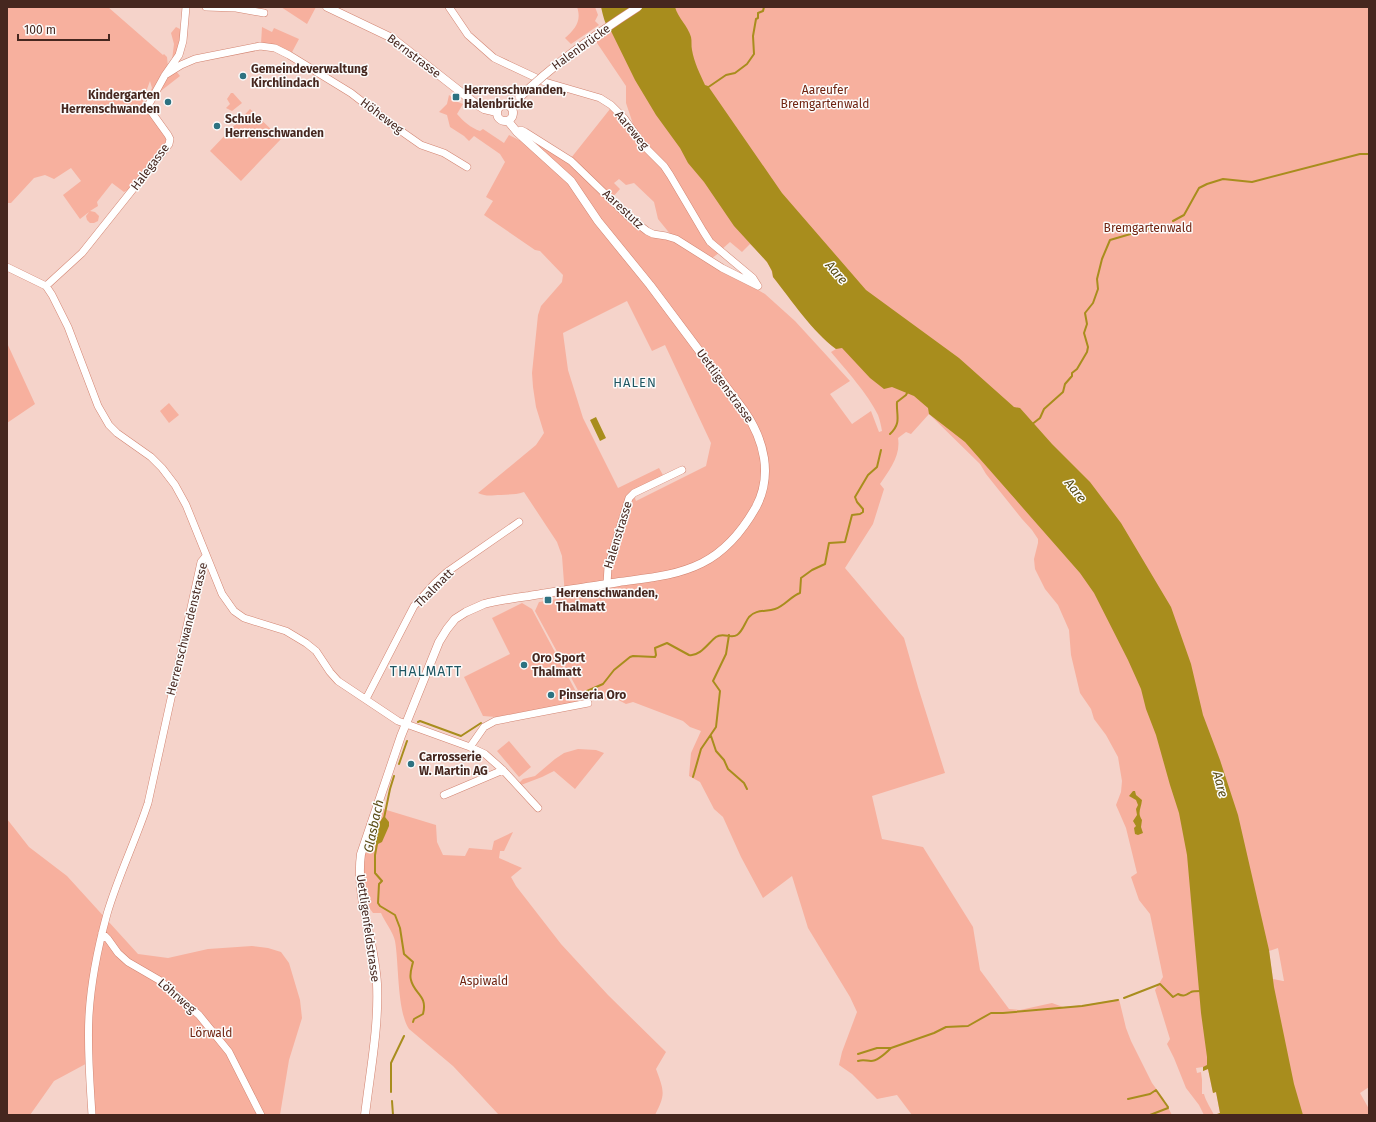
<svg xmlns="http://www.w3.org/2000/svg" width="1376" height="1122" font-family="'Fira Sans',sans-serif">
  <style>
    .green { fill: #f7b09e; fill-rule: evenodd }
    .water { fill: #a88d1d }
    .lines { fill: none; stroke-linecap: round; stroke-linejoin: round }
    .stream { stroke: #a88d1d; stroke-width: 2 }
    .minor-casing { stroke: #d28471; stroke-width: 8 }
    .major-casing { stroke: #d28471; stroke-width: 9 }
    .minor { stroke: #fff; stroke-width: 7 }
    .major { stroke: #fff; stroke-width: 8 }
    .major-bridge-casing { stroke: #d28471; stroke-width: 9; stroke-linecap: butt }
    .major-bridge { stroke: #fff; stroke-width: 8 }
    .poi-dot { fill: #2d7281; stroke: #fcfcfc; stroke-width: 1.5 }
    .labels { text-anchor: middle; stroke-width: 3; stroke-linejoin: round; paint-order: stroke }
    .street-label { font-size: 12px; fill: #46271f; stroke: #fcfcfc }
    .poi-label { font-size: 12px; font-weight: bold; fill: #46271f; stroke: #fcfcfc; text-anchor: start }
    .park-label { font-size: 12px; fill: #702411; stroke: #fcfcfc }
    .water-label { font-size: 13px; font-style: italic; fill: #5a4c14; stroke: #fcfcfc }
    .neighbourhood-label { font-size: 13px; letter-spacing: 1px; fill: #1f5662; stroke: #fcfcfc }
    .quarter-label { font-size: 14px; letter-spacing: 1px; fill: #1f5662; stroke: #fcfcfc }
  </style>
  <rect width="100%" height="100%" fill="#f5d3ca"/>
  <path class="green" d="M7 7H108L163 55 164 54 167 57 168 67 176 71 180 76 148 101 146 99 152 88 150 81 143 100 144 107 166 136 167 143 128 190 124 192 112 183 97 202 98 206 90 211 95 212 99 216 98 221 94 223H90L87 220 86 216 89 212 80 219 63 195 81 181 71 168 54 179 45 175 34 178 11 203H7Z
    M281 7H316L307 24Z
    M577 7H595L598 15 595 21 599 25 571 44 565 38C575 29 582 21 577 7Z
    M638 7H1369V1087L1360 1093 1369 1109V1115H1217V1114L1220 1113 1216 1092 1213 1093 1208 1069 1203 1071V1067L1196 1068 1197 1073 1201 1072 1202 1080V1094H1204C1206 1102 1211 1108 1214 1115H1204L1199 1105 1186 1088 1174 1058 1167 1044 1170 1039 1155 990 1163 977 1150 914 1139 900 1131 877 1137 873 1126 828 1116 805 1121 792 1122 781 1118 757 1106 735 1094 719 1091 709 1080 693 1071 655 1069 630 1058 605 1045 589 1035 569 1034 559 1038 543V539L1032 530 1022 519 986 474 980 464 929 414 911 434 906 432 898 438C901 456 889 470 880 484L884 489 873 524 845 568 904 638 918 687 945 773 872 796 882 839 923 847 973 927 980 970 1009 1009 1020 1010 1052 1003 1063 1007 1084 1005 1119 999 1126 1028 1131 1041 1152 1083 1163 1098 1172 1115H912L897 1095 877 1099 852 1074 839 1065 842 1052 857 1012 850 997 808 928 792 876 763 898 741 857 723 817 714 809 700 782 689 776 691 753 701 731 690 727 683 721 633 702 626 704 609 695 606 700 601 699 599 692 581 696 535 611 539 602 557 599 565 596 562 556 557 542 524 492C516 495 509 494 501 495 492 495 487 497 478 493L536 445 544 433 536 407 533 387 532 373 538 315 541 306 562 282 563 275 540 251 535 250 484 215 493 201 486 197 505 162 500 154 474 136 469 141 464 136 450 127 447 115 439 112 447 104 449 95 458 102 463 104 457 114C463 121 471 128 480 131L483 129 504 143 509 135 519 140 523 133 567 162 580 173 627 218 673 240 765 294 795 321 850 381 830 394 852 424 871 411 879 432 882 431C881 426 880 420 878 415 868 394 846 370 831 352L836 349C813 332 792 300 773 277 771 263 760 254 750 244L742 252 730 242 721 250 716 245 634 127 626 103V86L595 40ZM627 301 652 351 665 345 711 443 706 466 636 501 634 496 663 475 659 468 618 488 583 418 568 370 563 333ZM1278 948 1284 981H1283L1273 979 1269 951Z
    M176 27 180 29C181 41 178 51 172 60L174 44 171 33Z
    M262 27 272 32 274 28 299 39 291 54 261 44Z
    M231 93H233L242 103 232 111 226 108 230 104 227 99Z
    M250 109 281 139 241 181 210 151Z
    M610 109 619 114 663 167 720 252 711 259 671 235 658 219 654 202 634 183 626 185 619 179 614 183 620 189 612 198 571 158Z
    M7 343 35 404 7 423Z
    M169 403 179 415 169 423 160 411Z
    M522 603 532 609 581 701 496 717 483 716 464 677 510 654 492 618Z
    M509 741 531 767 519 777 497 751Z
    M578 749 596 750 604 753 575 789 554 771 542 777 521 785 519 783 523 779 535 776 555 759 564 753Z
    M380 808 436 825 437 842 443 855 465 856 469 848 492 850 494 841 513 832 504 851H500L499 858 522 868 511 877 516 886 561 944 608 995 666 1052 656 1069C664 1091 666 1094 655 1115H499L453 1066 409 1029C397 1011 399 963 395 941 393 932 385 922 381 913H373C363 902 360 870 364 856 369 840 375 824 380 808Z
    M7 819 29 847 67 876 138 954 168 958 208 949 252 946 268 948 281 952 289 963 300 1000 302 1018 289 1060 280 1115H94L93 1060 54 1081 30 1115H7Z"/>
  <path class="water" d="M601 7H675C678 18 688 26 691 37 692 41 691 46 692 50 694 62 700 74 705 85L708 86 782 193 866 290 959 358 1014 407 1020 408 1052 444 1090 482 1121 523 1171 607 1191 664 1203 715 1220 760 1238 815 1269 950 1274 987 1294 1084 1303 1115H1217V1114L1220 1113 1216 1092 1213 1093 1208 1069 1203 1071V1067L1207 1065V1057L1201 1013 1187 855 1179 813 1170 785 1156 735 1146 709 1141 689 1128 660 1094 593 1080 573 965 442 929 414 928 408 914 396 892 387 884 389 870 378 842 348 836 349C812 331 792 301 773 277L772 271 767 262 734 226 704 182 688 163 680 148 656 115 635 80 611 31C605 26 603 15 601 7Z
    M596 417 606 438 600 441 590 420Z
    M1133 791H1135L1136 795 1142 800C1141 809 1137 813 1142 820L1141 827 1143 833 1138 835 1135 834 1134 828 1136 826 1133 821 1137 815 1136 809 1138 805 1136 800 1129 796Z
    M383 817H385L389 822V826L382 842 376 845C374 835 377 826 383 817Z"/>
  <g class="lines">
    <path class="stream" d="M707 88 726 75 735 73 747 64 754 54 753 36 756 19 758 18V13L763 11 764 7
      M1173 221 1184 215 1199 188 1207 184 1223 179 1252 182 1360 154H1369
      M1031 425 1040 418 1044 409 1063 392 1065 384 1072 376V373L1077 369 1087 352 1088 347 1084 333 1087 324 1085 313 1093 303 1098 289 1097 279 1102 259 1110 240 1158 226
      M890 434C902 423 896 415 897 402L906 395 908 391
      M583 701 586 699 587 691 603 684 614 670 630 657 633 656 655 657 656 655 655 648 667 643 689 655C700 657 709 642 716 637 723 632 731 639 737 635 743 631 745 622 749 617 756 609 766 612 775 609 785 606 791 596 800 593L801 578 812 570 825 564 829 543 845 542 852 515 860 514 863 512V509L857 502 855 497 868 475 877 467 881 450
      M418 722 420 721 461 736 481 723
      M711 736 716 751 724 760 728 769 744 783 747 789
      M399 764 407 741
      M693 777 701 749 716 727 720 691 713 681 726 654 729 635
      M384 818 390 789 394 776
      M377 844 375 855V873L382 881 379 884 378 903 380 906 395 915 400 928 404 954 413 962C412 967 409 974 411 980 414 994 428 995 423 1014L414 1019 413 1022
      M1124 998 1160 984 1173 997 1178 994C1184 997 1186 995 1191 992 1193 991 1198 991 1201 991
      M858 1054 877 1048H891L934 1033 946 1027 968 1026 991 1013H1003L1082 1006 1118 1000
      M858 1061C864 1059 866 1061 871 1061 878 1061 886 1053 891 1048
      M391 1092V1063L404 1036
      M1128 1099 1150 1094 1156 1090 1168 1107
      M392 1101 393 1115
      M1150 1115 1168 1108"/>
    <defs>
      <path id="minor" d="M206 7 236 8 264 13
        M449 7 468 35 494 58 545 82 600 98 611 105 624 118 644 146 664 166 670 175 703 231 710 242 753 278 758 286
        M165 75 181 65 195 59 260 46 275 48 289 55 351 93 391 124 421 145 444 153 467 167
        M517 132 521 130 525 132 571 161 629 217 647 231 653 234 666 236 676 239 722 268 758 286
        M7 267 46 286 52 295 68 327 98 406 109 425 117 433 151 457 162 468 175 485 186 505 222 594 234 611 244 618 286 631 306 643 316 651 330 672 338 681 398 721 470 747 485 754 503 770 538 808
        M46 286 82 253 169 144 170 139 168 135 150 110 149 104 165 75 179 55 183 41 186 7
        M607 584 608 567 629 498 634 493 682 470
        M366 699 414 606 435 583 447 572 519 522
        M470 747 484 727 495 721 588 703
        M444 795 503 770
        M102 933 108 939 118 953 128 962 159 980 199 1015 229 1052 261 1115
        M92 1115C90 1082 87 1048 89 1015 91 981 98 947 107 914 118 876 136 840 148 803L201 562 206 556"/>
      <path id="major" d="M327 7 392 38 476 104 484 109 497 112
        M497 113a8 8 0 1 1 16 0a8 8 0 1 1-16 0Z
        M365 1115C370 1072 379 1027 377 984 375 942 355 896 361 854L401 736 439 642 447 629 455 619 466 612 484 604C499 600 514 598 529 596 559 591 589 587 619 582 648 578 676 576 702 563 726 551 743 530 756 507 773 475 764 440 745 412L650 285 598 221 571 181 517 132 508 121"/>
    </defs>
    <use href="#minor" class="minor-casing"/>
    <use href="#major" class="major-casing"/>
    <use href="#minor" class="minor"/>
    <use href="#major" class="major"/>
    <defs>
      <path id="major-bridge" d="M520 97C556 62 596 34 638 7"/>
    </defs>
    <use href="#major-bridge" class="major-bridge-casing"/>
    <use href="#major-bridge" class="major-bridge"/>
  </g>
  <g class="poi-dot">
    <circle cx="243" cy="76" r="4"/>
    <rect x="452" y="93" width="8" height="8" rx="2"/>
    <circle cx="168" cy="102" r="4"/>
    <circle cx="217" cy="126" r="4"/>
    <rect x="544" y="596" width="8" height="8" rx="2"/>
    <circle cx="524" cy="665" r="4"/>
    <circle cx="551" cy="695" r="4"/>
    <circle cx="411" cy="764" r="4"/>
  </g>
  <g class="labels">
    <g class="street-label">
      <text transform="translate(581 47) rotate(-36)" y="4">Halenbrücke</text>
      <text transform="translate(414 56) rotate(37)" y="4">Bernstrasse</text>
      <text transform="translate(382 116) rotate(37)" y="4">Höheweg</text>
      <text transform="translate(632 130) rotate(51)" y="4">Aareweg</text>
      <text transform="translate(150 167) rotate(-53)" y="4">Halegasse</text>
      <text transform="translate(623 209) rotate(43)" y="4">Aarestutz</text>
      <text transform="translate(725 386) rotate(54)" y="4">Uettligenstrasse</text>
      <text transform="translate(618 535) rotate(-73)" y="4">Halenstrasse</text>
      <text transform="translate(434 588) rotate(-45)" y="4">Thalmatt</text>
      <text transform="translate(187 629) rotate(-76)" y="4">Herrenschwandenstrasse</text>
      <text transform="translate(368 928) rotate(82)" y="4">Uettligenfeldstrasse</text>
      <text transform="translate(177 996) rotate(41)" y="4">Löhrweg</text>
    </g>
    <g class="poi-label">
      <text x="251" y="73">Gemeindeverwaltung<tspan x="251" dy="14">Kirchlindach</tspan></text>
      <text x="464" y="94">Herrenschwanden,<tspan x="464" dy="14">Halenbrücke</tspan></text>
      <text x="160" y="99" text-anchor="end">Kindergarten<tspan x="160" dy="14">Herrenschwanden</tspan></text>
      <text x="225" y="123">Schule<tspan x="225" dy="14">Herrenschwanden</tspan></text>
      <text x="556" y="597">Herrenschwanden,<tspan x="556" dy="14">Thalmatt</tspan></text>
      <text x="532" y="662">Oro Sport<tspan x="532" dy="14">Thalmatt</tspan></text>
      <text x="559" y="699">Pinseria Oro</text>
      <text x="419" y="761">Carrosserie<tspan x="419" dy="14">W. Martin AG</tspan></text>
    </g>
    <g class="park-label">
      <text x="825" y="94">Aareufer<tspan x="825" dy="14">Bremgartenwald</tspan></text>
      <text x="1148" y="232">Bremgartenwald</text>
      <text x="484" y="985">Aspiwald</text>
      <text x="211" y="1037">Lörwald</text>
    </g>
    <g class="water-label">
      <text transform="translate(837 272) rotate(49)" y="5">Aare</text>
      <text transform="translate(1076 490) rotate(51)" y="5">Aare</text>
      <text transform="translate(1221 784) rotate(75)" y="5">Aare</text>
      <text transform="translate(373 826) rotate(-78)" y="5">Glasbach</text>
    </g>
    <g class="neighbourhood-label">
      <text x="635" y="387">HALEN</text>
    </g>
    <g class="quarter-label">
      <text x="426" y="676">THALMATT</text>
    </g>
  </g>
  <rect width="1376" height="1122" fill="none" stroke="#46271f" stroke-width="16"/>
  <path d="M18 34v6h91v-6" fill="none" stroke="#46271f" stroke-width="2"/>
  <text x="24" y="34" font-size="12" fill="#46271f" stroke="#fcfcfc" stroke-width="3" paint-order="stroke">100 m</text>
</svg>
